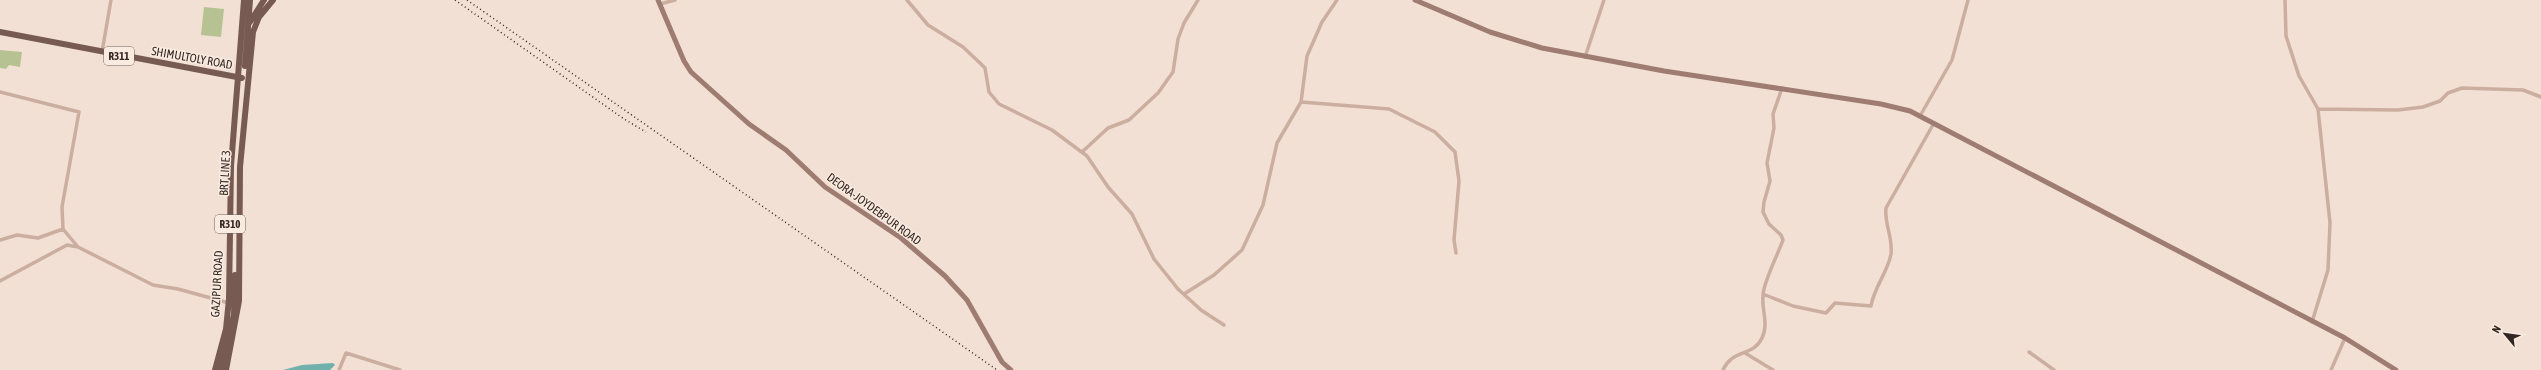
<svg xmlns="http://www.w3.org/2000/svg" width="2541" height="370" font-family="'Asap Condensed',sans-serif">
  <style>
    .green { fill: #b7c293 }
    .water { fill: #71b1ac }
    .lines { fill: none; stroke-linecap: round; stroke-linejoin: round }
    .street { stroke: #cbae9f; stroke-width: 3.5 }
    .secondary { stroke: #9e7c71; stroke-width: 5 }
    .primary { stroke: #775b53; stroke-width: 6 }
    .rail { stroke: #332723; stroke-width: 1.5; stroke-dasharray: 1 3; stroke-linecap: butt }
    .labels { text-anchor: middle; stroke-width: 3; stroke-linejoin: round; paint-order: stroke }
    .shield { fill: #faebe0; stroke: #6f625c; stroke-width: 1 }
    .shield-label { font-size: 11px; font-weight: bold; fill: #332723 }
    .street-label { font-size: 12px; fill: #332723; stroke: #faebe0 }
  </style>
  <rect width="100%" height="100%" fill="#f2e0d4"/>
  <path class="green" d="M204 7 224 9 221 37 201 35Z
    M0 50 22 52 20 67 9 65 6 69 0 68Z"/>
  <path class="water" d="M333 363 335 365 330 370H283L302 365Z"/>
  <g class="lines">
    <path class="street" d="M907 0 928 25 963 47 981 64 985 68 989 92 999 104 1052 130 1087 156 1108 187 1132 214 1154 259 1178 289 1201 310 1224 325
      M2285 0 2286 36 2299 76 2318 109 2330 223 2328 270 2312 322
      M660 4 675 0
      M102 52 111 0
      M1585 57 1604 0
      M0 92 79 112 62 207 63 229 78 247 153 285 178 289 229 303
      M1301 102 1389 109 1435 132 1455 152 1459 181 1454 240 1456 253
      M2318 109 2398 110 2423 107 2440 101 2448 93 2462 88 2523 90 2541 97
      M1920 116 1952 60 1968 0
      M1082 152 1108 128 1129 120 1158 93 1173 72 1178 39 1184 23 1198 0
      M0 240 17 235 38 238 63 229
      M0 281 67 245 78 247
      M1184 294 1214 275 1242 250 1263 205 1277 143 1301 102 1307 56 1322 22 1337 0
      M1763 294 1793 306 1826 313 1835 303 1871 306C1874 287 1888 272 1891 254 1893 237 1884 223 1886 208L1934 123
      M2029 352 2054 370
      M1745 353 1773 370
      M339 370 346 353 400 370
      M1723 370C1732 349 1753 357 1762 338 1770 322 1759 305 1764 289 1768 273 1777 256 1783 240L1781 235 1769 224 1763 212 1764 202 1770 181 1767 163 1774 128 1773 114 1782 88
      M2331 370 2345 338"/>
    <path class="secondary" d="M658 0 684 61 691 72 749 124 786 150 825 187 901 238 945 276 967 300 1002 362 1011 370
      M1415 0 1490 32 1542 48 1664 71 1881 104 1910 111 2345 338 2396 370"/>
    <path class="primary" d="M250 22 264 0
      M0 32 242 78
      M245 66 250 0
      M215 370 226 329 229 299 231 166 244 0
      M221 370 234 315 235 275
      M226 370 239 301 240 167 253 32 259 17 273 0"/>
    <path class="rail" d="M455 0 624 119 646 132
      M467 0 997 370"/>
  </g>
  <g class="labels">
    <g class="shield">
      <rect x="104" y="47" width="30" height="18" rx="3"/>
      <rect x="215" y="215" width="30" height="18" rx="3"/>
    </g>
    <g class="shield-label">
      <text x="119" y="60">R311</text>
      <text x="230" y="228">R310</text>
    </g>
    <g class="street-label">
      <text transform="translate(192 58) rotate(10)" y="4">SHIMULTOLY ROAD</text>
      <text transform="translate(225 173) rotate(-87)" y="4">BRT LINE 3</text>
      <text transform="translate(874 209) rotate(36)" y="4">DEORA-JOYDEBPUR ROAD</text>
      <text transform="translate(217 284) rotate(-87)" y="4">GAZIPUR ROAD</text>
    </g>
  </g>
  <g transform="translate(2505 334) rotate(299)" stroke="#faebe0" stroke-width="3" paint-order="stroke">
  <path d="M0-3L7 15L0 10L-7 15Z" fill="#332723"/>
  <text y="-6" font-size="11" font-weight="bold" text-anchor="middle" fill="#332723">N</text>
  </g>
</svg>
